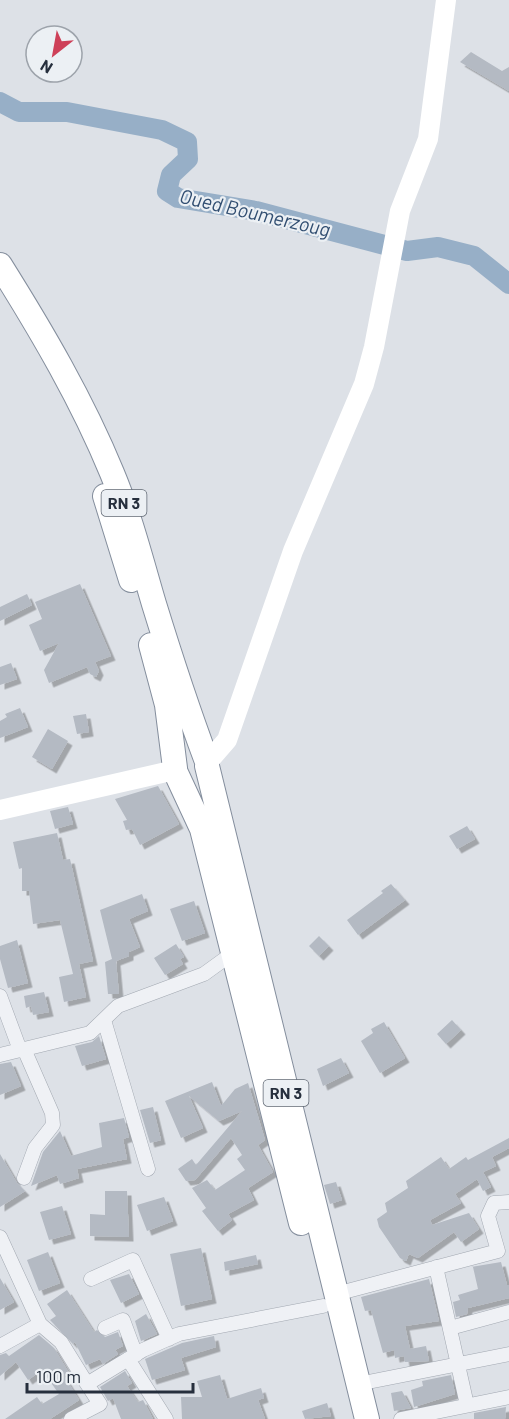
<svg xmlns="http://www.w3.org/2000/svg" width="509" height="1419" font-family="Barlow,sans-serif">
  <style>
    .lines { fill: none; stroke-linecap: round; stroke-linejoin: round }
    .river { stroke: #97afc7; stroke-width: 20 }
    .building { fill: #b4bac3; filter: url(#shadow) }
    .street-casing { stroke: #a2a8b1; stroke-width: 15 }
    .highway-casing { stroke: #848e9d; stroke-width: 26 }
    .street { stroke: #eff1f5; stroke-width: 14 }
    .secondary { stroke: #fff; stroke-width: 20 }
    .highway { stroke: #fff; stroke-width: 24 }
    .labels { text-anchor: middle; stroke-width: 4.5; stroke-linejoin: round; paint-order: stroke }
    .shield { fill: #ecf0f4; stroke: #616974; stroke-width: 1.5 }
    .shield-label { font-size: 16px; font-weight: bold; fill: #262f3d }
    .water-label { font-size: 20px; font-style: italic; fill: #314e71; stroke: #ecf0f4 }
  </style>
  <defs>
    <filter id="shadow"><feDropShadow dx="4.5" dy="4.5" stdDeviation="0" flood-color="#0004"/></filter>
  </defs>
  <rect width="100%" height="100%" fill="#dde1e7"/>
  <g class="lines">
    <path class="river" d="M0 102 19 112H67L162 130 187 142 188 159 171 175 167 191 178 198 256 211 407 251 438 247 474 256 509 284"/>
  </g>
  <path class="building" d="M471 52 502 71 509 67V91L460 62Z
    M80 584 111 656 95 662 99 671 96 677 90 674 87 667 49 683 44 670 59 643 40 651 29 625 42 619 35 602Z
    M27 594 32 605 0 621V607Z
    M11 663 17 679 0 685V667Z
    M20 708 28 727 0 738V721L7 717 5 714Z
    M86 714 89 732 77 734 73 716Z
    M48 729 68 741 52 769 32 757Z
    M158 786 179 824 140 845 132 829 126 830 123 821 127 820 115 799Z
    M68 807 73 824 55 829 50 811Z
    M467 826 475 839 457 849 449 836Z
    M57 833 63 860 70 859 93 961 79 964 86 997 64 1002 59 977 73 974 60 920 33 924 29 891H22V868L19 869 13 842Z
    M391 884 405 900 358 935 347 920 383 893 381 891Z
    M142 894 148 911 129 919 140 947 129 952V956L116 961 119 994H108L105 962 112 959 100 910Z
    M194 901 205 933 182 941 170 909Z
    M319 936 329 946 319 956 309 946Z
    M17 940 28 983 8 988 0 959V946Z
    M176 944 184 957 180 959 183 964 165 975 154 958Z
    M44 992 49 1012 33 1015 31 1006 26 1008 24 996Z
    M452 1020 461 1030 446 1044 437 1034Z
    M384 1022 405 1058 380 1073 361 1041 373 1033 371 1029Z
    M99 1036 106 1059 82 1066 75 1046 92 1042Z
    M341 1058 349 1073 323 1086 317 1069Z
    M11 1062 21 1086 0 1095V1064Z
    M212 1082 221 1106 235 1089 248 1083 265 1140 258 1145 273 1172 248 1188 254 1200 228 1214 232 1220 218 1231 202 1211 206 1208 192 1188 207 1180 215 1190 245 1170 237 1159 242 1155 231 1138 195 1180 186 1181 178 1169 192 1159 196 1165 242 1111 219 1121 189 1096 203 1128 181 1138 165 1101Z
    M153 1107 161 1140 150 1143 140 1110Z
    M124 1118 129 1137 123 1139 127 1159 77 1169 79 1178 60 1184 57 1175 31 1186 43 1152 60 1131 71 1156 102 1147 99 1123Z
    M509 1138V1148L492 1157 496 1166 483 1172 491 1187 483 1191 477 1179 455 1194 461 1203 430 1220 432 1225 469 1213 479 1229 461 1242 454 1232 418 1258 409 1254 406 1261 400 1258 379 1227 377 1219 387 1212 385 1203 408 1188 406 1181 441 1157 449 1169 466 1157 468 1160Z
    M0 1154 17 1183 25 1191 0 1207Z
    M336 1182 342 1200 330 1204 324 1185Z
    M105 1191H127L129 1237 90 1236V1214L105 1215Z
    M164 1197 173 1221 147 1231 137 1205Z
    M62 1206 71 1234 49 1240 40 1212Z
    M201 1248 212 1299 181 1306 170 1254Z
    M48 1252 60 1283 39 1291 27 1260Z
    M256 1255 258 1264 225 1271 224 1262Z
    M501 1262 507 1285H509V1298L468 1308 467 1314 456 1317 453 1302 460 1300 458 1295 478 1289 473 1267H471Z
    M129 1274 139 1294 121 1303 110 1280Z
    M0 1278 14 1302 0 1310Z
    M429 1279 439 1321 405 1326 410 1349 426 1346 429 1361 405 1362 404 1356 395 1358 394 1350 383 1353 371 1310 365 1311 361 1297Z
    M67 1290 94 1332 97 1330 105 1337 118 1332 123 1346 115 1350 118 1354 103 1364 100 1359 86 1365 75 1342 73 1344 50 1320 56 1316 47 1304Z
    M146 1314 157 1334 141 1341 135 1321Z
    M39 1335 54 1348 69 1373 64 1376 79 1400 50 1419H5L37 1397 42 1404 59 1394 42 1370 28 1380 16 1362 0 1376V1355L6 1353 9 1356Z
    M214 1336 216 1347 181 1358 185 1370 152 1380 145 1359 182 1343Z
    M125 1371 132 1383 127 1386 138 1402 143 1400 153 1419H121L113 1398 108 1401 100 1387Z
    M220 1375 227 1399 261 1388 264 1398 258 1400 265 1419H182L181 1397H202L197 1381Z
    M451 1375 455 1394 414 1407 411 1390 423 1386 422 1381Z
    M402 1391 411 1408 394 1411 391 1393Z
    M327 1403 331 1416 305 1419 302 1411Z
    M506 1407 505 1419H474V1413Z"/>
  <g class="lines">
    <defs>
      <path id="street" d="M0 996 20 1050
        M104 1020 148 1169
        M24 1049 52 1113 53 1125 35 1148 24 1178
        M0 1055 90 1033 118 1006 204 974 233 953
        M0 1237 40 1324 61 1342 87 1384 143 1350 179 1334 323 1306
        M436 1267 467 1405
        M91 1279 133 1260 169 1339
        M336 1294 498 1251 488 1216 494 1203 509 1202
        M105 1328 123 1320 136 1355
        M450 1328 509 1312
        M0 1346 40 1324
        M128 1359 166 1419
        M358 1384 509 1354
        M71 1419 100 1404 87 1384
        M401 1419 509 1397"/>
      <path id="highway" d="M0 265C42 332 82 400 112 473 130 516 141 560 154 604 170 656 187 708 206 759
        M105 496 131 580
        M151 645 167 705 175 768
        M207 766 367 1419
        M176 773 202 829 301 1223"/>
    </defs>
    <use href="#street" class="street-casing"/>
    <use href="#highway" class="highway-casing"/>
    <use href="#street" class="street"/>
    <path class="secondary" d="M207 763 227 740 293 551 364 384 374 347 400 211 428 139 446 0
      M0 810 175 770"/>
    <use href="#highway" class="highway"/>
  </g>
  <g class="labels">
    <g class="shield">
      <rect x="101.5" y="490" width="45" height="26" rx="4.5"/>
      <rect x="263.5" y="1080" width="45" height="26" rx="4.5"/>
    </g>
    <g class="shield-label">
      <text x="124" y="509">RN 3</text>
      <text x="286" y="1099">RN 3</text>
    </g>
    <g class="water-label">
      <text transform="translate(255 213) rotate(13)" y="7">Oued Boumerzoug</text>
    </g>
  </g>
  <g transform="translate(54 54) rotate(211)"><circle r="28" fill="#ecf0f4" stroke="#9da3ab" stroke-width="1.5"/>
  <path d="M0-4.5L10 22L0 15L-10 22Z" fill="#ce4058"/>
  <text y="-9" font-size="16" font-weight="bold" text-anchor="middle" fill="#262f3d">N</text>
  </g>
  <path d="M27 1383v9h166v-9" fill="none" stroke="#262f3d" stroke-width="3"/>
  <text x="36" y="1383" font-size="18" fill="#262f3d" stroke="#ecf0f4" stroke-width="4.5" paint-order="stroke">100 m</text>
</svg>
